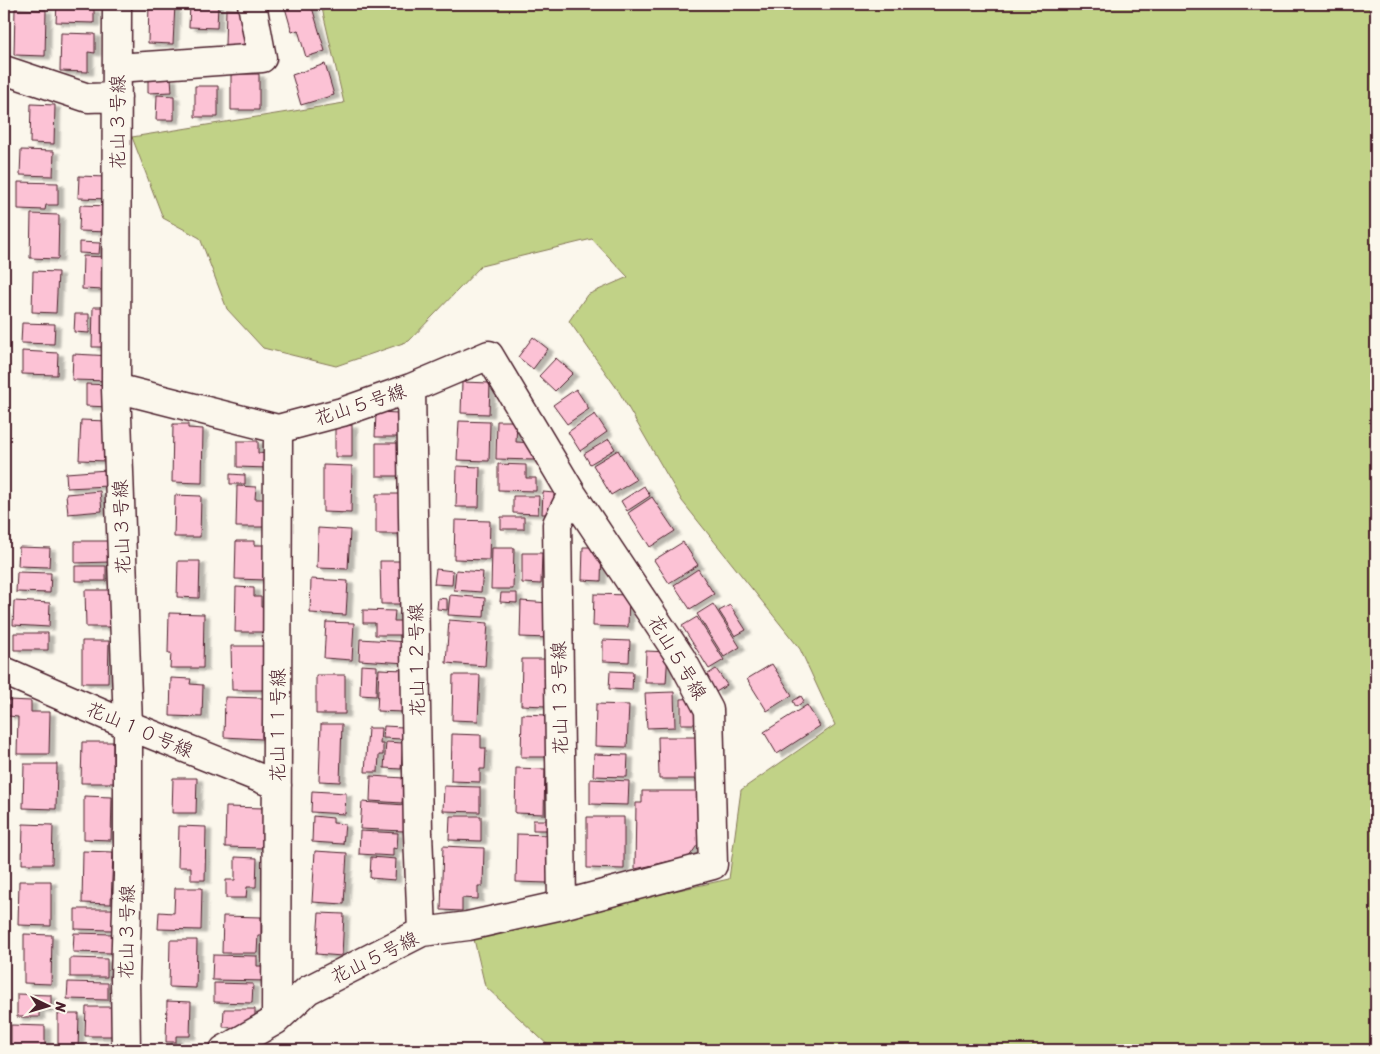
<svg xmlns="http://www.w3.org/2000/svg" width="1380" height="1054" font-family="Sriracha,'Klee One',sans-serif">
  <style>
    .green { fill: #c1d287; stroke: #867859 }
    .building { fill: #fcc2d5; stroke: #4a1f2b; filter: url(#shadow) }
    .lines { fill: none; stroke-linecap: round; stroke-linejoin: round }
    .minor-casing { stroke: #4a1f2b; stroke-width: 31 }
    .minor { stroke: #fbf7ec; stroke-width: 28 }
    .labels { text-anchor: middle; stroke-width: 4.5; stroke-linejoin: round; paint-order: stroke }
    .street-label { font-size: 19px; fill: #4a1f2b; stroke: #fbf7ec }
  </style>
  <defs>
    <filter id="shadow"><feDropShadow dx="5.5" dy="3" stdDeviation="1" flood-color="#0004"/></filter>
  </defs>
  <rect width="100%" height="100%" fill="#fbf7ec"/>
  <filter id="ink" filterUnits="userSpaceOnUse"><feTurbulence type="fractalNoise" baseFrequency=".02" numOctaves="2"/><feDisplacementMap in="SourceGraphic" scale="10" xChannelSelector="R" yChannelSelector="G"/><feConvolveMatrix kernelMatrix="1 2 1 2 8 2 1 2 1" color-interpolation-filters="sRGB"/></filter>
  <g filter="url(#ink)">
    <path class="green" d="M321 4H1376V1050H553L485 986 473 935 729 879 741 790 835 725 800 649 682 501 618 390 569 321 587 295 628 277 592 239 481 266 409 341 336 366 263 348 227 309 200 238 163 218 132 137 344 103Z"/>
    <path class="building" d="M57 4H87V9H94V23L56 22Z
      M149 4H175L173 44 148 43Z
      M190 4H218L217 28 189 27Z
      M284 4H311L325 51 306 57 298 30 292 32Z
      M15 9 46 10 45 56 14 55Z
      M226 9 250 10 249 47 225 46Z
      M61 33 95 34V53L88 52V72L60 71Z
      M325 64 334 95 301 105 292 75Z
      M231 74H259V110H231Z
      M148 78H171L172 92 148 93Z
      M195 86H218V117H195Z
      M157 95 174 96V120H156Z
      M31 104 55 105 54 144 30 143Z
      M21 150 54 151 53 176 20 175Z
      M79 176 106 177 111 199 78 198Z
      M18 182 58 183V205H46L45 210 18 209Z
      M80 205 110 206V232L79 231Z
      M31 214 59 215 58 259 30 258Z
      M79 242 100 243 99 254 79 253Z
      M83 256 106 257 104 290 82 289Z
      M33 271 58 272 56 313 32 312Z
      M93 307H110L109 347H92Z
      M75 314H89V333L74 332Z
      M22 323 55 324 54 344 21 343Z
      M533 337 548 349 533 369 518 357Z
      M22 351 58 353 57 375 22 374Z
      M73 354 113 356 112 381 72 380Z
      M556 358 573 373 555 391 539 376Z
      M462 382 490 383 489 414 461 413Z
      M86 384 110 385V407L86 406Z
      M576 389 589 409 567 424 553 405Z
      M376 412 399 413V437H375Z
      M595 414 607 432 580 451 568 432Z
      M81 420 108 421 107 461 79 460Z
      M459 421 490 422 489 461 457 460Z
      M497 421H517L516 442 535 443 534 460 496 459Z
      M173 424H188V428L203 429 202 483 172 482Z
      M352 425V457H335V426Z
      M609 439 615 449 590 464 584 454Z
      M237 441H258V453L269 454 268 468 237 467Z
      M376 443H405V476H376Z
      M618 450 636 480 611 495 593 465Z
      M498 464 526 465V478H536V491L498 490Z
      M323 465 352 466 351 513 323 512Z
      M457 466 480 467 479 507H456Z
      M107 470 108 486 67 488 66 473Z
      M230 474 245 475V484H230Z
      M237 486 256 487 255 499H266L265 527H236Z
      M644 486 650 496 627 511 621 501Z
      M100 491 102 511 68 514 66 494Z
      M543 492 554 493 553 514H542Z
      M376 494H405V534H376Z
      M175 495 201 496 200 537H174Z
      M513 496H539L538 514 513 513Z
      M652 497 675 531 650 547 628 513Z
      M501 517H524V529H501Z
      M455 520 490 521 489 560 454 559Z
      M318 528 350 530 348 569 317 568Z
      M75 541H109L110 562 75 563Z
      M236 541H254V545H266V580L235 579Z
      M683 542 698 565 669 583 654 560Z
      M19 547 50 548 49 567 18 566Z
      M583 547H602L601 581 582 580Z
      M492 548H514L513 589H491Z
      M522 553H542L541 584 522 583Z
      M178 561H200L199 598 177 597Z
      M380 561H407V604H381Z
      M75 566H106V581H75Z
      M436 569 453 571 452 585 434 584Z
      M698 569 714 594 690 609 674 585Z
      M456 570 483 572 481 592 454 590Z
      M17 572 51 573 50 593 16 592Z
      M311 579 348 581 346 615 310 613Z
      M236 587 254 588V597H261V607L267 608V632H235Z
      M85 590H111L112 627H86Z
      M501 593H517V603L500 602Z
      M594 594 629 595 628 627 593 626Z
      M450 595 485 598 484 617 448 615Z
      M438 598 447 599V610L437 609Z
      M14 601 50 603 49 627 13 625Z
      M521 601 550 603 549 638 520 637Z
      M713 604 740 647 724 657 697 614Z
      M730 605 746 630 735 636 719 611Z
      M363 610 395 611 394 621H411V635H375V623H363Z
      M169 613 204 614 203 668H170L171 653H168Z
      M697 617 724 660 709 669 682 626Z
      M449 620 488 623 485 666 446 663Z
      M326 622 354 623 352 660 324 658Z
      M14 633H48V650H14Z
      M360 639 407 642 406 663 359 660Z
      M603 640 630 641 629 662 603 661Z
      M82 641H109L108 683H82Z
      M231 646H264L265 690H232Z
      M646 651 668 652 666 683H645Z
      M522 659H547L546 706 521 705Z
      M772 664 792 695 767 711 747 679Z
      M361 665 377 666 376 696 360 695Z
      M379 669 405 670 403 712 377 711Z
      M716 669 727 685 716 692 705 676Z
      M610 671 633 672 632 690 609 689Z
      M316 675H345V714H316Z
      M453 675H480L478 721 452 720Z
      M171 678 191 679 190 684 203 685 202 717 170 716Z
      M674 692 675 727 647 728 645 693Z
      M801 696 804 701 796 707 793 701Z
      M225 697 263 698 262 739 224 737Z
      M694 698 695 724H681V699Z
      M8 700 31 701V712H50L49 754H17L18 717 8 716Z
      M596 704 629 705 627 747 595 746Z
      M807 705 820 726 777 754 764 732Z
      M522 714 547 715 546 757H521Z
      M321 724H342L340 782 319 781Z
      M384 726 403 727 402 739 383 738Z
      M368 728H381L380 744H383V755H379L378 772H365Z
      M452 734 481 735V748H486L485 769H480V782L451 781Z
      M658 737H698V779H659Z
      M82 742H113V763L120 764V783H81Z
      M386 742 403 743 401 769 384 768Z
      M594 754 628 755 627 777 593 776Z
      M24 764H57L56 809 23 808Z
      M516 768 545 769 544 814 515 813Z
      M371 776 404 778 402 803 370 801Z
      M173 778H197L196 813H172Z
      M590 779 629 781 628 805 590 804Z
      M444 786 480 787V812L443 811Z
      M312 791 346 793 345 814 311 812Z
      M642 791H697L698 844 689 857 635 869 636 803H642Z
      M84 796 112 797 111 840 84 839Z
      M362 802 405 805 404 831 360 829Z
      M226 807 265 808 264 848 225 847Z
      M313 816 333 818V823L345 824 343 844 312 842Z
      M450 816H481V841L449 840Z
      M587 817H624V869L587 868Z
      M533 820H552V830H533Z
      M23 824 53 825 52 864H22Z
      M179 826 206 827 205 880H191V867H178Z
      M360 831 398 833 397 849 393 848V856L359 854Z
      M517 834 550 835 548 883 516 882Z
      M443 846 484 848 483 886H478V899L462 898V911L441 910Z
      M83 851 113 852 111 904 82 903Z
      M315 851 347 853 344 904 312 902Z
      M235 857 257 858 256 887H247L246 898H226V880H235Z
      M371 857 396 859 395 880 370 878Z
      M19 881H51V926L18 925Z
      M175 888H202L201 930 158 929 159 912 174 913Z
      M75 909H113L112 930 75 929Z
      M319 913 344 914 342 956 316 954Z
      M223 916 261 917V935H258L257 953H222Z
      M74 933 113 934 112 953 73 952Z
      M24 934 52 935 51 984 24 983Z
      M170 940H197L196 988 169 987Z
      M213 955 257 956V966H268V981L212 980Z
      M70 958 107 959V977H70Z
      M68 982 108 983V1000L67 999Z
      M214 983 253 984 252 1003 214 1002Z
      M17 994 51 995V1009H39V1017H17Z
      M167 1001 191 1002 190 1036H176V1042H166Z
      M86 1007H115V1036H85Z
      M224 1009H255V1028L223 1027Z
      M58 1014H79L78 1050H58Z
      M11 1025 45 1026V1047H11Z
      M89 1045H109V1050H89Z"/>
    <g class="lines">
      <defs>
        <path id="minor" d="M117 4 116 388 128 725V876L125 978 126 1050
          M117 68 262 58 252 4
          M4 70 88 98 117 97
          M116 388 278 429 342 412 411 388 489 355 572 494 681 658 709 710 713 865 562 905 468 926 422 932 308 990 276 1020 224 1050
          M411 388 418 833 422 932
          M4 671 128 725 277 785
          M562 905 557 524 572 494
          M276 1020 278 429"/>
      </defs>
      <use href="#minor" class="minor-casing"/>
      <use href="#minor" class="minor"/>
    </g>
  </g>
  <g class="labels">
    <g class="street-label">
      <text transform="translate(117 122) rotate(-90)" y="7">花山３号線</text>
      <text transform="translate(360 404) rotate(-18)" y="7">花山５号線</text>
      <text transform="translate(121 527) rotate(-92)" y="7">花山３号線</text>
      <text transform="translate(678 657) rotate(59)" y="7">花山５号線</text>
      <text transform="translate(416 660) rotate(-91)" y="7">花山１２号線</text>
      <text transform="translate(559 698) rotate(-91)" y="7">花山１３号線</text>
      <text transform="translate(277 725) rotate(-90)" y="7">花山１１号線</text>
      <text transform="translate(140 729) rotate(23)" y="7">花山１０号線</text>
      <text transform="translate(126 932) rotate(-89)" y="7">花山３号線</text>
      <text transform="translate(374 957) rotate(-26)" y="7">花山５号線</text>
    </g>
  </g>
  <rect width="1380" height="1054" fill="none" stroke="#fbf7ec" stroke-width="20"/>
  <rect x="10" y="10" width="1360" height="1034" fill="none" stroke="#4a1f2b" stroke-width="2" filter="url(#ink)"/>
  <g transform="translate(48 1006) rotate(95)" stroke="#fbf7ec" stroke-width="4" paint-order="stroke">
  <path d="M0-4L9 19L0 12L-9 19Z" fill="#4a1f2b"/>
  <text y="-8" font-size="14" font-weight="bold" text-anchor="middle" fill="#4a1f2b">N</text>
  </g>
</svg>
